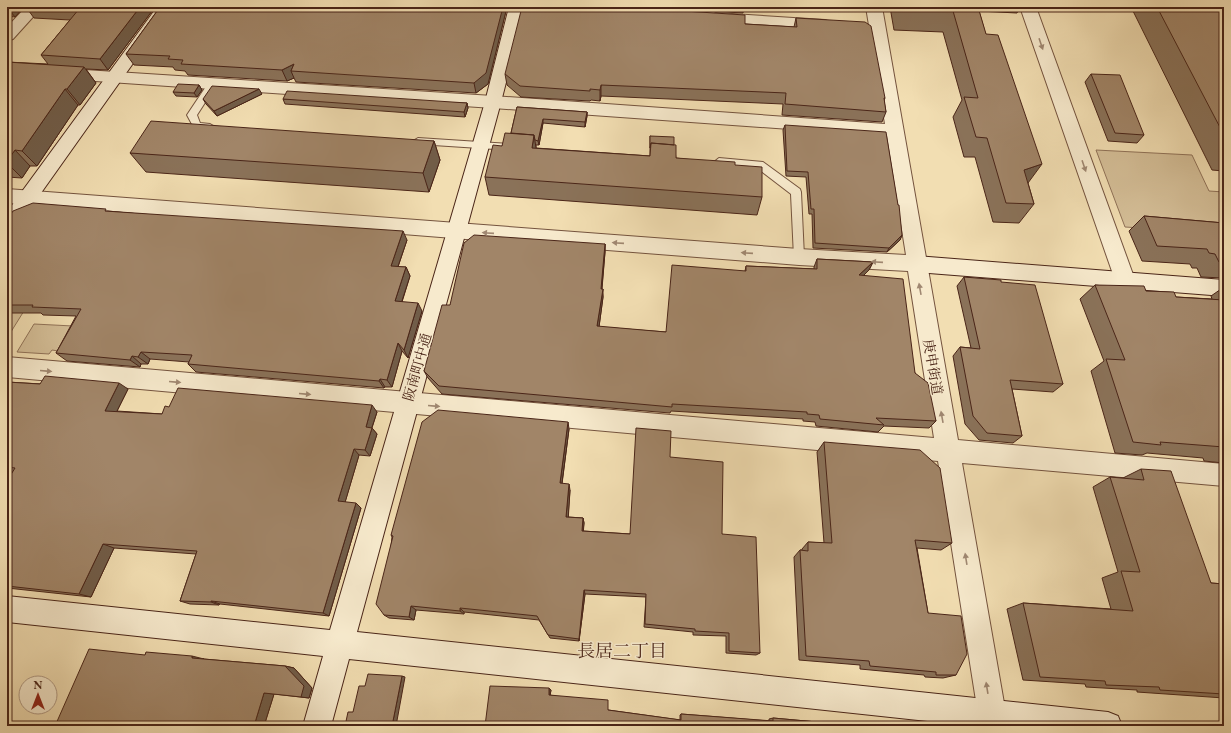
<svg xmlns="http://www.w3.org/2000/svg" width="1231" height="733" font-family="'EB Garamond','Noto Serif JP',serif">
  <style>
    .green { fill: #d5bf98; stroke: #907258 }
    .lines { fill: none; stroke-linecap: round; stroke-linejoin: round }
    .lane-casing { stroke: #74533e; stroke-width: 2 }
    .street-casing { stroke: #74533e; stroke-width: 2 }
    .secondary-casing { stroke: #4a2518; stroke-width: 2 }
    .primary-casing { stroke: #4a2518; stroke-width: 2 }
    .lane { fill: #f7eacd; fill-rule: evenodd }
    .street { fill: #f7eacd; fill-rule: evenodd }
    .secondary { fill: #f7eacd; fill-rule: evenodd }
    .primary { fill: #f2deb2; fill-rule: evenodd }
    .wall { fill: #8a7259; stroke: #4a2518 }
    .shaded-wall { fill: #715d49; stroke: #4a2518 }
    .building { fill: #a18568; stroke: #4a2518 }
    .oneway { fill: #a08872 }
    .labels { text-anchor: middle; stroke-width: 3; stroke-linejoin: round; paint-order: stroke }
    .street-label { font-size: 14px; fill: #4a2518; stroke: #f7eacd }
    .near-neighbourhood-label { font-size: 18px; fill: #4a2518; stroke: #f7eacd }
  </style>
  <rect width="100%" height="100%" fill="#f2deb2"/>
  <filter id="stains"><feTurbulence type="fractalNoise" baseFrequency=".005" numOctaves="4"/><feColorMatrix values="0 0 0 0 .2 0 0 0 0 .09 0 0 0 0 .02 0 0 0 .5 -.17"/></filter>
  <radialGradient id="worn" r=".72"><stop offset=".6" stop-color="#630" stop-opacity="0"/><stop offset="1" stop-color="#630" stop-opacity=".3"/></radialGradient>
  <path class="green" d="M1096 150 1192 155 1209 191 1224 192V233L1125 227Z
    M42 282 9 335H7V302Z
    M34 324 73 326 58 351 52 350 49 354 17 352Z"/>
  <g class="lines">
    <defs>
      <path id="lane" d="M212 81 217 84 197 115 200 123 210 124 215 127 210 130 194 128 187 115 209 82Z
        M418 138 510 144 515 147 510 150 418 144 413 141Z
        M719 158 763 162 800 189 801 192 804 257 803 260 799 261 795 260 794 257 791 194 757 168 716 164 714 162Z"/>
      <path id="street" d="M26 7H42L13 39 7 41V27Z
        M866 7H882L958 440 1224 464V486L962 463 1008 726H980L938 461 7 377V357L934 438 908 271 799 265 7 203V189L799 249 906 255 887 136 493 108 7 75V65L493 96 885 124Z
        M1020 7H1036L1135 280 1132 286 1125 288 1118 286 1115 280Z
        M716 13 825 20 830 22 833 25 830 28 825 30 711 21 708 18 711 15Z"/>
      <path id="secondary" d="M157 7H173L14 231 7 233V212Z
        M509 7H525L501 102 357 632 1108 712 1118 716 1122 726H974L349 659 331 726H303L323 656 7 622V596L330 630 485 102Z
        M916 256 1224 280V296L916 272 909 270 906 264 909 258Z"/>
      <path id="primary" d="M1213 7H1224V17L1219 15Z"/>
    </defs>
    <use href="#lane" class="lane-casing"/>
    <use href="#street" class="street-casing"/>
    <use href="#secondary" class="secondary-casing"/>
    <use href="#primary" class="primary-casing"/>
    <use href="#lane" class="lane"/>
    <use href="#street" class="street"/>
    <use href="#secondary" class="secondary"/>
    <use href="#primary" class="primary"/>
  </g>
  <path class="wall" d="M7 7H24L15 17 7 16Z
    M26 7H155L108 70 86 69 96 83 80 105H78L37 166H30L22 178 7 177V62L48 64 41 55 70 20 34 18Z
    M160 7H507L488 84 476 93 296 82 294 78 287 81 188 75 185 71 175 70 173 67 134 65 126 54Z
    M645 7H744L743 13Z
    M890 7H1020L1017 13 979 11 1034 204 1019 223 993 222 975 157H964L953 117 962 100 943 32 894 30Z
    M1131 7H1216L1224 20V171L1212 170Z
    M796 18 885 98 884 101 886 112 882 122 782 115 783 104 601 96 600 101 591 100 590 101 521 97 507 85 505 74 745 24 794 27Z
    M1091 74 1144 135 1137 143 1108 141 1085 82Z
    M199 85 202 90 197 97 176 96 173 92Z
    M262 94 217 116 206 104 203 99Z
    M283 99 467 103 468 108 465 117 285 104Z
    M517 107 587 112V116L585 127 543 123 539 145H536V148L650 156V136L674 145 676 158 735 165 762 197 757 215 489 195 485 177 502 146 511 133Z
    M785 125 902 235 900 240 887 252 813 248 812 214H809L806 177 786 176 783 130Z
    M434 141 440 160 429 192 146 172 130 153Z
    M108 211 407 240 398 267H406L410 276 402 302 422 311 408 358 402 351 392 387H385L384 388 196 372 188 364 189 362 150 359 148 364H141L140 367 67 361 56 353 76 316 43 315 41 313H7V220Z
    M1144 216 1224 223V278L1201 277 1197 268H1192L1190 264 1142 261 1129 231Z
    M605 244V252L602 289 603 297 599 327 666 332 745 271 746 266 814 269V267L817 259 873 262 869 270 863 276 915 373 936 421 929 428 884 426 878 432 816 426 815 422 803 421V419L671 411 670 413 442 394 428 378 424 371 450 305Z
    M964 277 1001 282 1063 384 1053 392 1012 389 1022 436 1013 443 979 440 965 424 953 356 960 347 971 348 957 286Z
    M1095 285 1146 291 1176 297 1212 299 1211 296 1224 287V463L1204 461 1203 458 1147 453 1142 455 1115 453 1091 371 1104 361 1080 299Z
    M7 382 128 389 117 411 162 414 377 412 372 428 377 434 370 456 359 455 345 502 361 508 329 616 220 604 219 605 190 604 180 601 196 554 114 548 91 597 7 588V481L13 472H7Z
    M569 429 562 484 570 490 568 517 583 518 584 523 583 531 630 534 670 457 722 534 760 653 756 655 726 653V636L693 635V632L644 627 646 597 585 594 579 641 550 638 539 620 464 612V614L416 610 414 620 389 618 384 615 392 537 391 535Z
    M824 442 952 543 941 550 917 548 928 613 956 675 943 678 925 677 924 675 860 669V665L799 660 794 557 800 550H802V549L808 542 824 543 817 452Z
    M1141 469 1211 583 1224 584V698L1137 692V690L1086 687 1085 684 1023 680 1007 609 1023 603 1111 609 1102 578 1118 572 1093 487 1110 477 1123 478Z
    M145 655 204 659H203L285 666 294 668 312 688 309 698 274 694 264 726H55Z
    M551 690 550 695 608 710 680 720V715L681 714 769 721V719L773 718 861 726H485Z"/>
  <path class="shaded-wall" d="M7 7H24L15 17Z
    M140 7H155L108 70 100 59Z
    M503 7H507L488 84 476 93 474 83Z
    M294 64 291 71 294 78 287 81 282 70Z
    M84 67 96 83 80 105 67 89Z
    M199 85 202 90 197 97 194 93Z
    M601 85V96L600 101V90Z
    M65 89 78 105 37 166 22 151Z
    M259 89 262 94 217 116 214 111Z
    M467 103 468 108 465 117 464 112Z
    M587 112V116L585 127V122Z
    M543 119V123L539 145 538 141Z
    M534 135 537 154 532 148Z
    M434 141 440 160 429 192 423 173Z
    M15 150 30 166 22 178 7 163V161Z
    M1042 164 1028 183 1011 189 1024 170Z
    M403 231 407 240 395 275 391 266Z
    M902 235 900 240 887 252 889 248Z
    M605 244V252L601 297V289Z
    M873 262 869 270 855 284 859 275Z
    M406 267 410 276 399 310 395 301Z
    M603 289V297L598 334 597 326Z
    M418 303 422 311 408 358 404 350Z
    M398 343 402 351 392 387 387 380Z
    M141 352 150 359 148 364 138 357Z
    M132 356 141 364 140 367 130 360Z
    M380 379 385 387 384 388 379 381Z
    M119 383 128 389 114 417 105 411Z
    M372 405 377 412 370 433 366 427Z
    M568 422 569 429 561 490 560 483Z
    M372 428 377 434 370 456 365 450Z
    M354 449 359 455 344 506 338 501Z
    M569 484 570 490 568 522 566 517Z
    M356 503 361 508 329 616 323 613Z
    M583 518 584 523 583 536 582 531Z
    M103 544 114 548 91 597 79 594Z
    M584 590 585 594 579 641V639Z
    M211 601 220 604 219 605 211 602Z
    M411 606 416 610 414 620 409 617Z
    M460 608 464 612V614L460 611Z
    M192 656 204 659 203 661 192 658Z
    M285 666 294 668 312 688 309 698 301 697Z
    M402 676 405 677 396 726H392Z
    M549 688 551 690 550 696 549 695Z
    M264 693 274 694 264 726H254Z"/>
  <path class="building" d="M33 7H140L100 59 41 55 79 9Z
    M160 7H503L486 73 474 83 291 71 294 64 282 70 181 64 183 60 168 59 170 56 126 54Z
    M522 7H623L745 15V24L797 27 796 18 865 22 871 26 885 98H884L886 112 785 104 786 93 601 85 600 90 590 89V91L520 86 505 74Z
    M902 7H978L986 34 998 35 1042 164 1024 170 1034 204 1006 203 987 138 976 137 964 97 978 98 953 11 902 9Z
    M1157 7H1216L1224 20V135Z
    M7 62 84 67 67 89H65L22 151 15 150 7 161Z
    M1091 74 1120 75 1144 135 1115 133Z
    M178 84 199 85 194 93 173 92Z
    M212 86 259 89 214 111 203 99Z
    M287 91 467 103 464 112 283 99Z
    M517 107 587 112 585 122 543 119 538 141 535 140 534 135 511 133Z
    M151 121 434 141 423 173 130 153Z
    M785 125 886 132 898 205H899L902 235 889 248 815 243 814 209H811L808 172 787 171Z
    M505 133 534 135 532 148 650 156 651 143 676 145V158L735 162V165L762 167V197L485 177 493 145 502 146Z
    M650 136 674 137V145L651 143 650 148Z
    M33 203 106 209 105 211 403 231 391 266 406 267 395 301 418 303 404 350 398 343 387 380 380 379 379 381 188 364 192 355 141 352 138 357 132 356 130 360 56 353 81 309 32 307 33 305H7V220L13 211Z
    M1144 216 1224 223V263L1219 262 1215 254 1209 253 1207 249 1157 246Z
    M474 235 605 244 601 289H603L597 326 666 332 672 265 746 271V266L817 269V259L873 262 859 275 903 279 915 373 928 383 936 421 876 418 884 425 820 419 819 415 807 414V412L672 404V407L439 386 424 371 442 305H450L464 243Z
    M964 277 1001 280V282L1035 285 1063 384 1010 380 1022 436 987 433 973 416 960 347 980 349Z
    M1095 285 1144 286 1146 291 1174 292 1176 297 1224 300V447L1160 442 1161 445 1133 442 1106 359 1125 360Z
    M45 376 119 383 105 411 162 414 165 406 169 407 178 388 372 405 366 427 372 428 365 450 354 449 338 501 356 503 323 613 211 601V602L180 601 197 551 103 544 79 594 7 586V481L15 468 7 467V382L40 384Z
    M438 410 568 422 560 483 569 484 566 517 583 518 582 531 630 534 636 428 671 431 670 457 723 462 722 534 756 537 760 653 729 651V633L695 631V629L645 624 646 594 584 590 579 639 548 635 537 616 460 608V611L411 606 409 617 384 615 376 604 393 536 391 535 422 422Z
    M824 442 920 450 940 468 952 543 915 540 928 613 961 616 967 654 956 675H936V672L870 666 869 661 806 656 800 550 808 551V542L832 543Z
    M1141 469 1171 471 1211 583 1224 584V694L1160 690 1159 687 1106 685 1105 681 1040 677 1023 603 1133 611 1121 571 1140 572 1110 477 1144 480Z
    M89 649 145 655 146 652 192 656V658L285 666 304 686 301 697 264 693 254 726H55Z
    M368 674 402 676 392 726H345L348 712H353L359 686H365Z
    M490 686 549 688V695L608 700V710L681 720V714L773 721V718L861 726H485Z"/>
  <defs><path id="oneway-solid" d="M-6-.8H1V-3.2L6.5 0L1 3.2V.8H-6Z"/></defs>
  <g class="oneway">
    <use href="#oneway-solid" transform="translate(1041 44) rotate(71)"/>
    <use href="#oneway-solid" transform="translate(1084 166) rotate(71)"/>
    <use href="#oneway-solid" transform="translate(488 233) rotate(-176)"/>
    <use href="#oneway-solid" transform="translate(618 243) rotate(-176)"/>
    <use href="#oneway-solid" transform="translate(747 253) rotate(-176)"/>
    <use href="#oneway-solid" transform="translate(877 262) rotate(-176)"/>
    <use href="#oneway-solid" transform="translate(920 289) rotate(-100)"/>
    <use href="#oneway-solid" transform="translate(46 371) rotate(5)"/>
    <use href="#oneway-solid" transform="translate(175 382) rotate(5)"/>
    <use href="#oneway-solid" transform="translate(305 394) rotate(5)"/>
    <use href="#oneway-solid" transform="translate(434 406) rotate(5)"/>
    <use href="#oneway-solid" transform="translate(942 417) rotate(-100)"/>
    <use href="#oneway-solid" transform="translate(966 559) rotate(-99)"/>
    <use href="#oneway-solid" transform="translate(987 688) rotate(-99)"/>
  </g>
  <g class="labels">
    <g class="street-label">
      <text transform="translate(417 367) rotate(-74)" y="5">阪南町中通</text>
      <text transform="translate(933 367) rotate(80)" y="5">庚申街道</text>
    </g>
    <g class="near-neighbourhood-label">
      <text x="622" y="657">長居二丁目</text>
    </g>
  </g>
  <rect width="1231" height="733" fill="none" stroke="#f2deb2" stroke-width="24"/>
  <rect x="8" y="8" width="1215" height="717" fill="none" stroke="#4a2518" stroke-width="2"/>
  <rect x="12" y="12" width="1207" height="709" fill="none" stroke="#4a2518"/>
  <g transform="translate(38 695)"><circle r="19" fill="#f7eacd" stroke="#b29b85"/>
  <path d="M0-3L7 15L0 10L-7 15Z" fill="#8f2418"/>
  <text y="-6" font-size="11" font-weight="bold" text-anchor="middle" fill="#4a2518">N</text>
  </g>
  <rect width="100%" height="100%" filter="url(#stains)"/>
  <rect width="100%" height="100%" fill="url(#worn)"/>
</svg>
